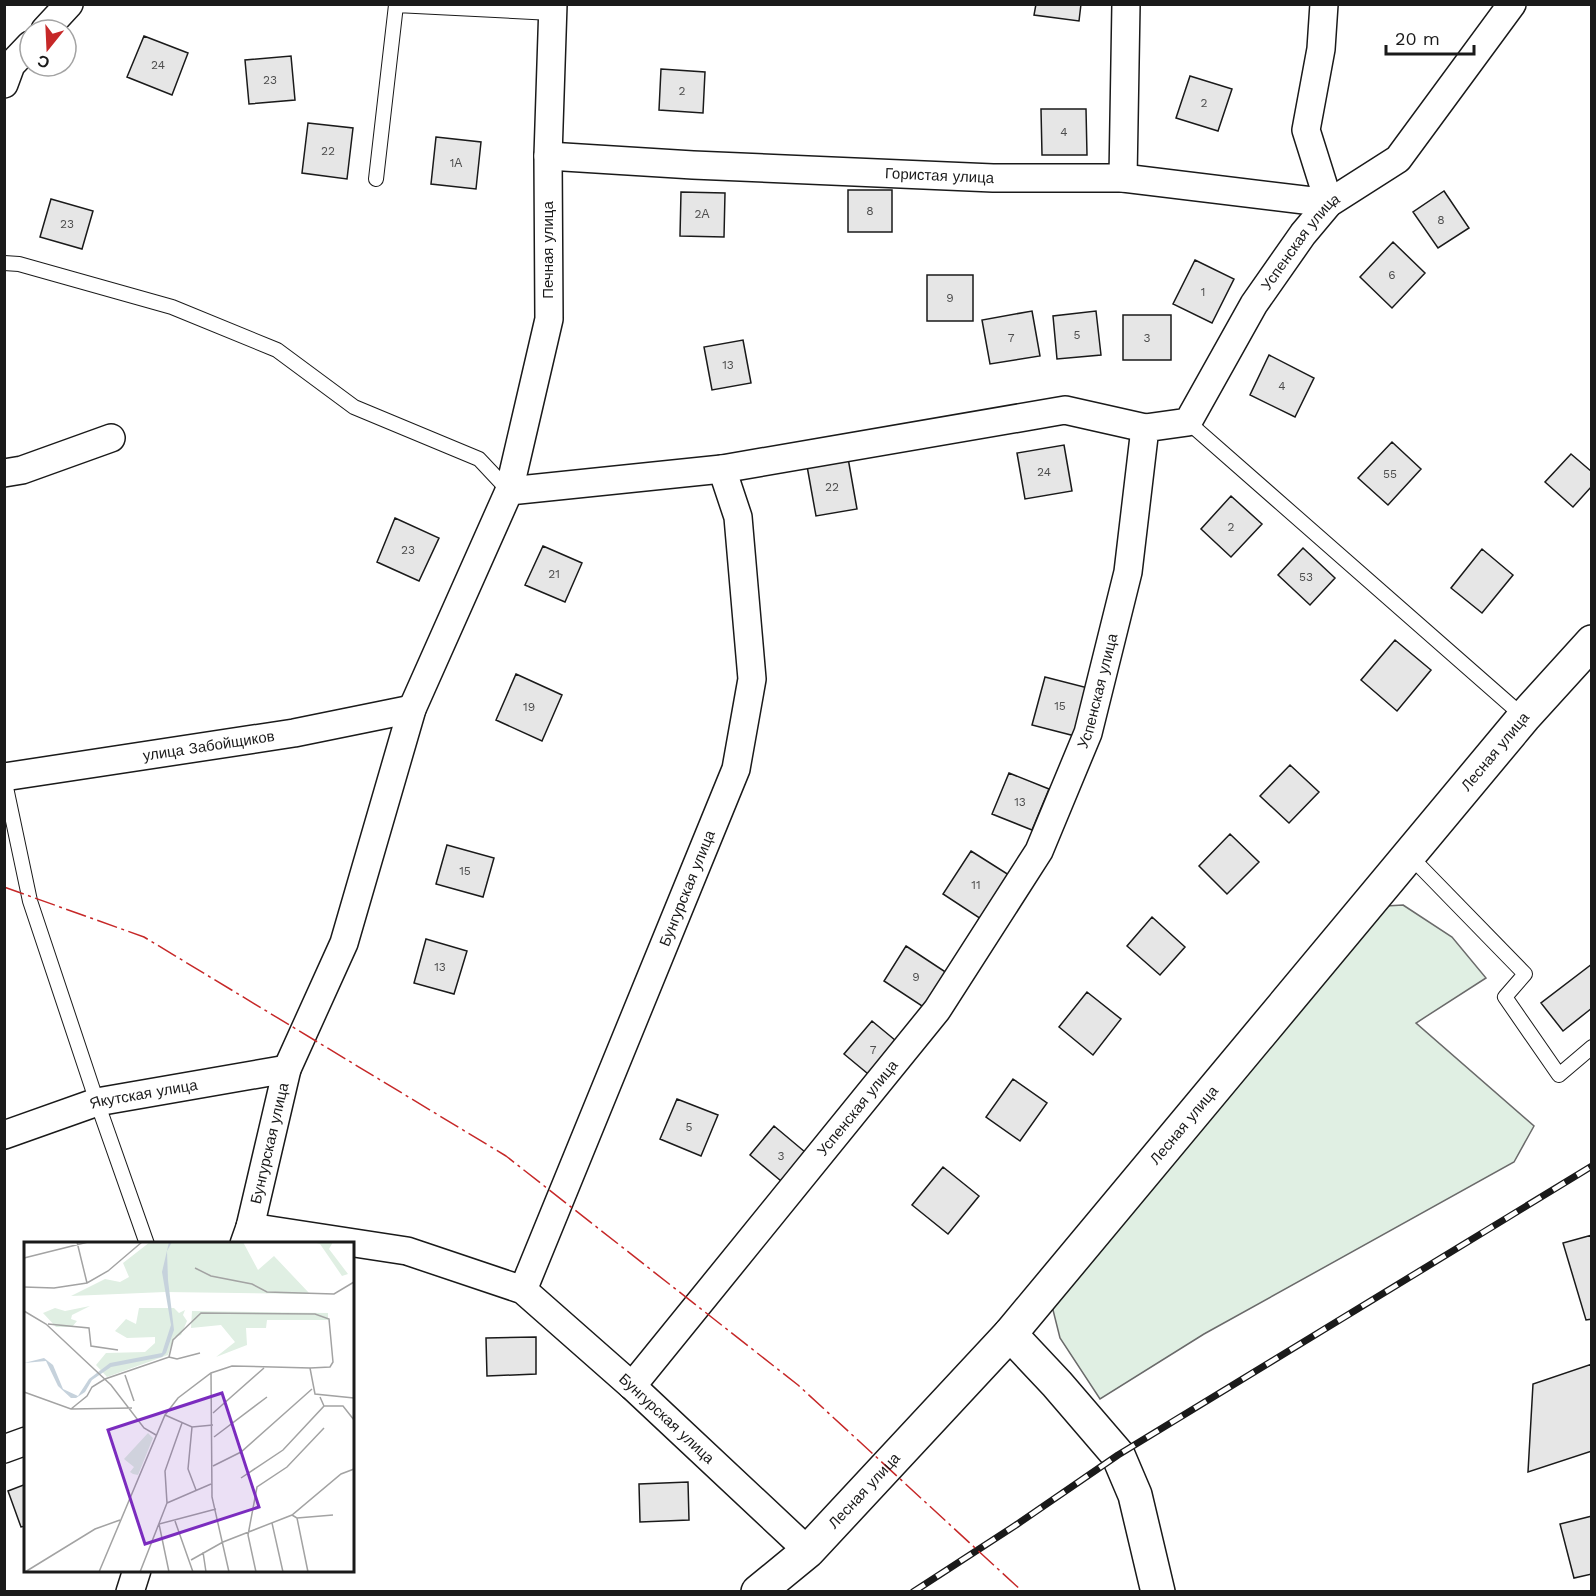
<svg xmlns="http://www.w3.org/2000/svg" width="1596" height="1596" font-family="'Work Sans',sans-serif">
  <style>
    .green { fill: #e0efe3; stroke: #6a6a6a; stroke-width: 1.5 }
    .building { fill: #e6e6e6; stroke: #1a1a1a; stroke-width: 1.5 }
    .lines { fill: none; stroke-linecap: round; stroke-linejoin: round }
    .service-casing { stroke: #1a1a1a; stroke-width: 16 }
    .minor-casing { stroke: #1a1a1a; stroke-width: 30 }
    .secondary-casing { stroke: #1a1a1a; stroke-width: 36 }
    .service { stroke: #fff; stroke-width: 14 }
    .minor { stroke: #fff; stroke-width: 27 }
    .secondary { stroke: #fff; stroke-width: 33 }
    .rail-casing { stroke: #1a1a1a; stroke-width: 7 }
    .rail { stroke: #fff; stroke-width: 4.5; stroke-dasharray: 14; stroke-linecap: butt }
    .power { stroke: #c62828; stroke-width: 1.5; stroke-dasharray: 21 4.5 3 4.5; stroke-linecap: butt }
    .labels { text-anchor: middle; stroke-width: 4.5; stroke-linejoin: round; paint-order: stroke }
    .number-label { font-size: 12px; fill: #4d4d4d }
    .street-label { font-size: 15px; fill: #1a1a1a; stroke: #fff }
    .inset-road { fill: none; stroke: #a3a3a3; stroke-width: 1.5 }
    .view { fill: #7b2cbf; fill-opacity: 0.15; stroke: #7b2cbf; stroke-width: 3 }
    .inset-edge { fill: none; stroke: #1a1a1a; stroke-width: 3 }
  </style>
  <rect width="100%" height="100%" fill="#fff"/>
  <path class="green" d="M1403 905 1452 937 1486 978 1416 1023 1534 1126 1514 1162 1204 1334 1100 1399 1060 1338 1052 1306 1369 907Z"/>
  <path class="building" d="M1036 4H1081L1079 21 1034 15Z
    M144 36 188 53 172 95 127 77Z
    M291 56 295 100 249 104 245 60Z
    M661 69 705 72 703 113 659 110Z
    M1190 76 1232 89 1218 131 1176 118Z
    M1041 109H1086L1087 155H1042Z
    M308 123 353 128 347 179 302 173Z
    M436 137 481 142 476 189 431 184Z
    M848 190H892V232H848Z
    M1444 191 1469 228 1438 248 1413 212Z
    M681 192 725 193 724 237 680 236Z
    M51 199 93 211 82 249 40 237Z
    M1393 242 1425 273 1392 308 1360 277Z
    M1195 260 1234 279 1212 323 1173 304Z
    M927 275H973V321H927Z
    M1032 311 1040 356 990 364 982 320Z
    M1096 311 1101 355 1057 359 1053 316Z
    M1123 315H1171V360H1123Z
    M743 340 751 383 712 390 704 347Z
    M1269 355 1314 378 1295 417 1250 395Z
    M1392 442 1421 469 1388 505 1358 478Z
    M1064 445 1072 491 1025 499 1017 453Z
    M1571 454 1592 472V486L1573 507 1545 482Z
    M848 458 857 509 816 516 807 466Z
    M1231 496 1262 524 1231 557 1201 529Z
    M395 518 439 538 419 581 377 562Z
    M543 546 582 563 565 602 525 585Z
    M1303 548 1335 578 1310 605 1278 575Z
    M1482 549 1513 575 1482 613 1451 588Z
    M1395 640 1431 670 1397 711 1361 680Z
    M516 674 562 695 542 741 496 720Z
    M1045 677 1088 688 1075 736 1032 725Z
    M1290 765 1319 792 1289 823 1260 796Z
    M1009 773 1049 789 1032 830 992 814Z
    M1230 834 1259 862 1227 894 1199 866Z
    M447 845 494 858 483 897 436 884Z
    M971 851 1009 875 981 919 943 894Z
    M1152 917 1185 947 1160 975 1127 946Z
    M426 939 467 951 454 994 414 983Z
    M906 946 947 973 925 1008 884 981Z
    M1592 964V1008L1563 1031 1541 1003Z
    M1087 992 1121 1019 1093 1055 1059 1027Z
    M872 1021 901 1045 873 1078 844 1054Z
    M1013 1079 1047 1103 1020 1141 986 1117Z
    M677 1099 718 1115 701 1156 660 1139Z
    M774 1126 811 1157 787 1186 750 1155Z
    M943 1167 979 1196 948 1234 912 1205Z
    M1592 1235V1319L1586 1320 1563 1243Z
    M536 1337V1374L487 1376 486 1338Z
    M1592 1364V1451L1528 1472 1533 1384Z
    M688 1482 689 1520 640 1522 639 1484Z
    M26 1484V1526L21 1527 8 1491Z
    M1592 1516V1574L1574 1578 1560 1524Z"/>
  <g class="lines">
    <defs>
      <path id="service" d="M376 179 396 5 552 13
        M4 263 19 264 172 307 277 350 354 407 479 459 509 491
        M1188 422 1524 717
        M4 778 30 901 97 1102 147 1244
        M1409 855 1525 974 1505 997 1559 1075 1592 1047"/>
      <g id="minor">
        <path d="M45 30 69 4"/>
        <path d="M4 84 11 65 30 45"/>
        <path id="s1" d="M548 156 693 165 993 178H1123L1329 203 1306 130 1321 49 1324 4"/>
        <path d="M1123 178 1126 4"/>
        <path d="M4 473 22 470 111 438"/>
        <path d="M509 491 722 469 1065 410 1145 428"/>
        <path id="s2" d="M4 777 294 733 412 709"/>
        <path id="s3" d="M4 1135 97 1102 287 1069"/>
        <path id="s4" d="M250 1227 407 1251 523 1290 632 1386 808 1551"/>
        <path id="s5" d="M244 1244 250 1227 287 1069 344 943 412 709 509 491 549 319 548 156 553 4"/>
        <path id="s6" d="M523 1290 736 769 752 679 738 517 722 469"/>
        <path id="s7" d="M632 1386 937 1010 1039 851 1088 733 1128 572 1145 428 1188 422 1254 304 1303 234 1329 203 1398 159 1512 4"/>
        <path d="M4 1449 26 1441"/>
        <path d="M130 1592 137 1570"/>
      </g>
      <g id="secondary">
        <path d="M1010 1334 1057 1384 1118 1455 1135 1495 1158 1592"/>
        <path id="s8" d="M758 1592 808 1551 1010 1334 1524 717 1592 642"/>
      </g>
    </defs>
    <use href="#service" class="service-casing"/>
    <use href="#minor" class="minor-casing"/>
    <use href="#secondary" class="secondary-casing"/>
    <use href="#service" class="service"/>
    <use href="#minor" class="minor"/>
    <use href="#secondary" class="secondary"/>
    <defs>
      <path id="rail" d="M913 1592 1016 1525 1118 1455 1592 1166"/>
    </defs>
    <use href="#rail" class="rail-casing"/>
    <use href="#rail" class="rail"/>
    <path class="power" d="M4 887 144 937 506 1156 798 1385 1023 1592"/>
  </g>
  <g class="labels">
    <g class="number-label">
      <text x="158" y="69">24</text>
      <text x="270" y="84">23</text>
      <text x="682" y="95">2</text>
      <text x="1204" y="107">2</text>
      <text x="1064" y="136">4</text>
      <text x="328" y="155">22</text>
      <text x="456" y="167">1А</text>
      <text x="870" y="215">8</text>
      <text x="702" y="218">2А</text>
      <text x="1441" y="224">8</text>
      <text x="67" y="228">23</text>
      <text x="1392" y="279">6</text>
      <text x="1203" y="296">1</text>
      <text x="950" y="302">9</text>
      <text x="1077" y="339">5</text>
      <text x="1011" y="342">7</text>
      <text x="1147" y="342">3</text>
      <text x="728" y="369">13</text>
      <text x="1282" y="390">4</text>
      <text x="1044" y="476">24</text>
      <text x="1390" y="478">55</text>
      <text x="832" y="491">22</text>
      <text x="1231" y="531">2</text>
      <text x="408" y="554">23</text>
      <text x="554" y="578">21</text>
      <text x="1306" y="581">53</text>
      <text x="1060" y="710">15</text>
      <text x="529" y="711">19</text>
      <text x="1020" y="806">13</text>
      <text x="465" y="875">15</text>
      <text x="976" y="889">11</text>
      <text x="440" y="971">13</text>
      <text x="916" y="981">9</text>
      <text x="873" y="1054">7</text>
      <text x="689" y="1131">5</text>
      <text x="781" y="1160">3</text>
    </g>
    <g class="street-label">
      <text dy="5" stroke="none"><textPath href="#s1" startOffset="392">Гористая улица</textPath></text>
      <text dy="5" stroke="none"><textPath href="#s7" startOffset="1368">Успенская улица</textPath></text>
      <text transform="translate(548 250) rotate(-90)" y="5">Печная улица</text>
      <text dy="5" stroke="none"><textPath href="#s7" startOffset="844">Успенская улица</textPath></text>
      <text dy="5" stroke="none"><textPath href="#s2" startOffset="207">улица Забойщиков</textPath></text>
      <text dy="5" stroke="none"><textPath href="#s8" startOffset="1119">Лесная улица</textPath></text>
      <text dy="5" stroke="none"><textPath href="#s6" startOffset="434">Бунгурская улица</textPath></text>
      <text dy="5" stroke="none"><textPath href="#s3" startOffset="146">Якутская улица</textPath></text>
      <text dy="5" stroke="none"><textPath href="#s7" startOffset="358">Успенская улица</textPath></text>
      <text dy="5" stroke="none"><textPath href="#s8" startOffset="633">Лесная улица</textPath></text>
      <text dy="5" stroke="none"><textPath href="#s5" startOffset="104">Бунгурская улица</textPath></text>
      <text dy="5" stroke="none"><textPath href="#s4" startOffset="474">Бунгурская улица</textPath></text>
      <text dy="5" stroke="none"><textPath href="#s8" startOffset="147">Лесная улица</textPath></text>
    </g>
  </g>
  <g transform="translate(24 1242)">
    <rect width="330" height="330" fill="#fff"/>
    <path d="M126 0H219L234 28 250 14 286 52 141 50 47 54 81 37 96 40 105 35 99 21ZM289 0H309L305 7 324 32 318 34 296 2ZM66 64 48 73 47 77 53 79 48 85H32L19 71 31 66 41 69ZM115 66H150L155 71 161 68 159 73 163 79 157 93 150 95 144 113 83 135 72 123 82 111 121 110 131 101V95L103 96 91 89 102 77 112 82ZM168 69 304 71V78H243L242 86H222L223 103 192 115 211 100 197 83 167 86ZM124 191 129 196 114 233 109 232 106 230 110 225 100 217Z" fill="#e0efe3"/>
    <path d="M145 0H148L143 9 144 38 150 88 142 111 138 115 87 125 68 138 61 150 52 156H47L34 144 22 119 0 121 20 116 29 123 39 147 54 154 65 137 86 121 138 111 147 83 138 30Z" fill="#c6d2dc"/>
    <path class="inset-road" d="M53 0 63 41M0 16 64 0M171 26 187 34 228 42 243 50 310 52 330 40M0 45 30 46 63 41 84 29 118 0M0 69 22 82 87 143 120 186 132 193M24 82 65 86 67 104 94 108M145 115 149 98 177 71 291 72 305 77 309 120 306 125 286 126M187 131 188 255 205 330M101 133 110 159M0 150 47 167 108 166M300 164H319L330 178M47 167 63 154 68 145 81 137 145 115 153 117 176 111M189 171 240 126M141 173 168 185 189 183M168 185 164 227 172 248M190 195 243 155M189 224 217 210 288 147M217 236 259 208 300 164 296 155M143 261 187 242M268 273 273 276 284 330M273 276 309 273M151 279 169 330M248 281 259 330M179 310 182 330M167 318 199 300 268 273 317 232 330 227M1 330 71 287 96 278M75 330 141 173 154 156 187 131 208 124 286 126 291 152 330 156M116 330 143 261 141 229 158 181M145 330 135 282 192 267M232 330 224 293 233 245 263 225 300 186"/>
    <path class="view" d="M198 151 235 265 121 302 84 188Z"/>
    <rect width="330" height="330" class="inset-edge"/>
  </g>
  <rect width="1596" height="1596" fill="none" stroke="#1a1a1a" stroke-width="12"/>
  <g transform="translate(48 48) rotate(198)"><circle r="28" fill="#ffffff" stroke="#a3a3a3" stroke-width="1.5"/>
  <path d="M0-4.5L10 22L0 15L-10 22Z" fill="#c62828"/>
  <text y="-9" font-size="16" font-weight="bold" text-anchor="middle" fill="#1a1a1a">С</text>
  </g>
  <path d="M1386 45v9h88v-9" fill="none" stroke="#1a1a1a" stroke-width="3"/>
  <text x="1395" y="45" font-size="18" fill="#1a1a1a" stroke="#ffffff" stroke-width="4.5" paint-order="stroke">20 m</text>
</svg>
